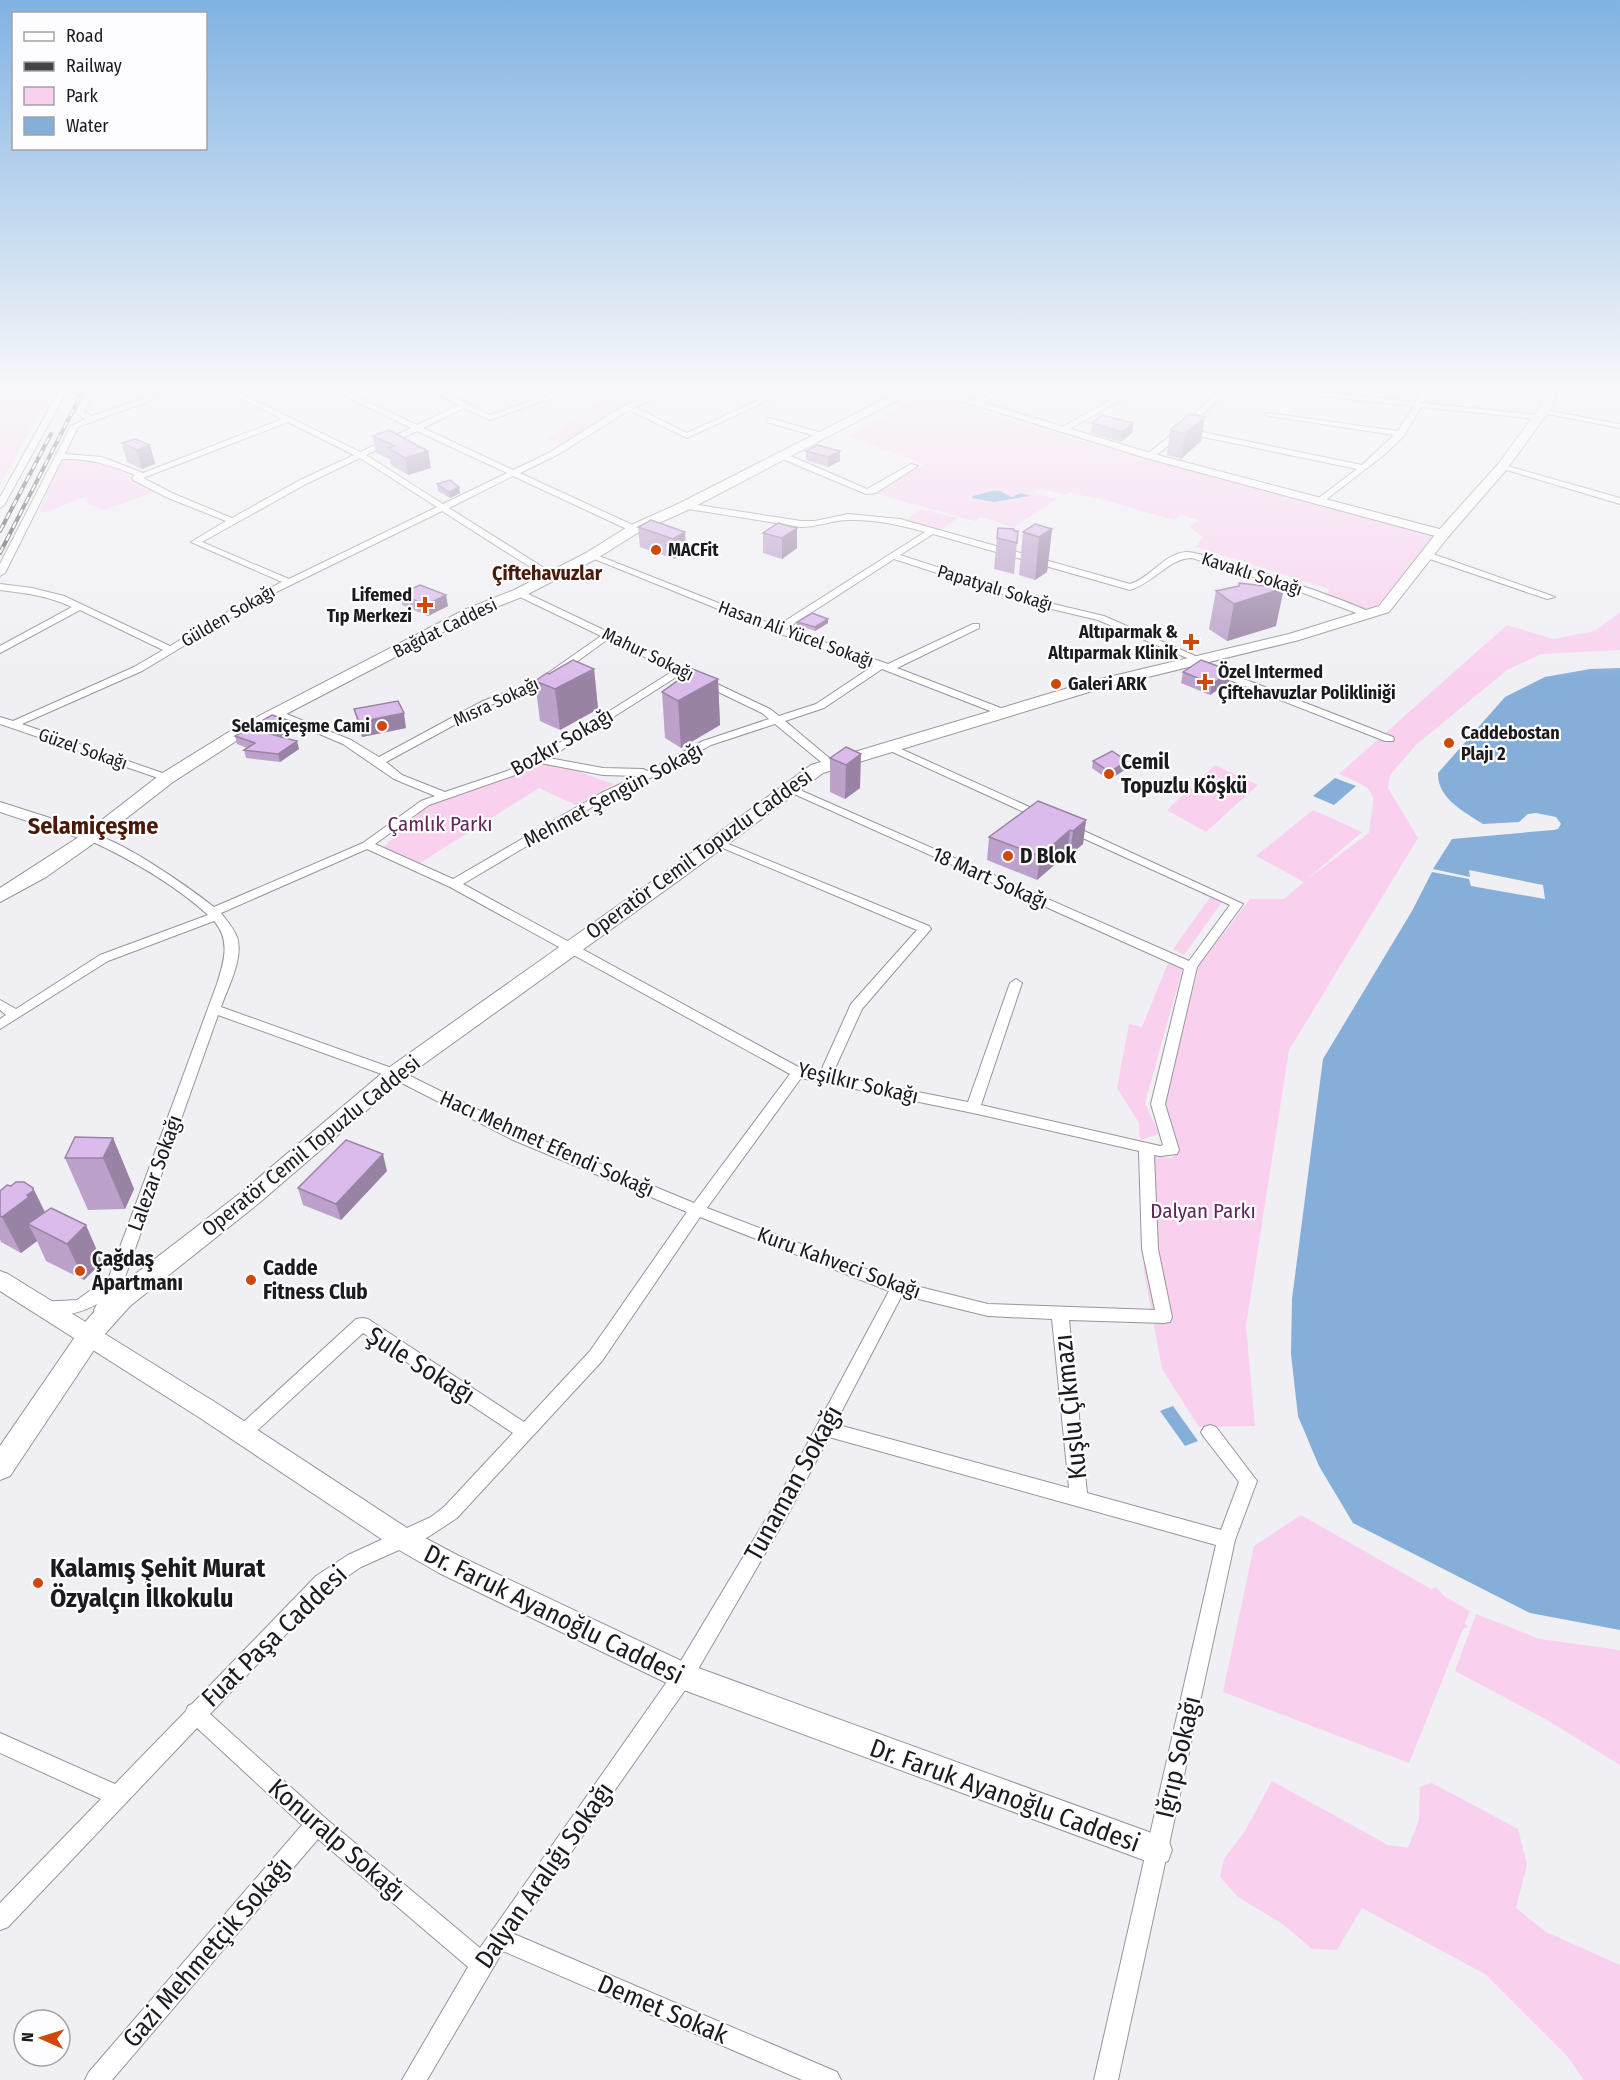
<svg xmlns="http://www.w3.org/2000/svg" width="1620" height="2080" font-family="'Fira Sans Condensed',sans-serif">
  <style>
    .green { fill: #f9d1ef }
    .water { fill: #85aed8 }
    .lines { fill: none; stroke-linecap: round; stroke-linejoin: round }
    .street-casing { stroke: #96969a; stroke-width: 2 }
    .secondary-casing { stroke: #96969a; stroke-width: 2 }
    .primary-casing { stroke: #96969a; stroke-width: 2 }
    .street { fill: #fff; fill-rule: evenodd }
    .secondary { fill: #fff; fill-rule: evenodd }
    .primary { fill: #fff; fill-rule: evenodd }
    .rail-casing { stroke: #434245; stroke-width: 4 }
    .rail { stroke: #fdfdff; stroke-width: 2; stroke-dasharray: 7; stroke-linecap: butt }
    .wall { fill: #bca1cb }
    .shaded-wall { fill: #9983a5 }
    .building { fill: #dbbbec; stroke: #9983a5; stroke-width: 1.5 }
    .poi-dot { fill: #ce480a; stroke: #fdfdff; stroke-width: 2 }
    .labels { text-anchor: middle; stroke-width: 4.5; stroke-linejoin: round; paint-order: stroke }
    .far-poi-label { font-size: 18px; font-weight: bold; fill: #1b1a1c; stroke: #fdfdff; text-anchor: start }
    .far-street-label { font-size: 18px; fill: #1b1a1c; stroke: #fdfdff }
    .far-quarter-label { font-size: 20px; font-weight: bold; fill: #4a1907; stroke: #fdfdff }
    .street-label { font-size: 21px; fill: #1b1a1c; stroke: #fdfdff }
    .poi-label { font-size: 21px; font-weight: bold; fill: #1b1a1c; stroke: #fdfdff; text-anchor: start }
    .park-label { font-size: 21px; fill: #612757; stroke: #fdfdff }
    .quarter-label { font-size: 24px; font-weight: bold; fill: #4a1907; stroke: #fdfdff }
    .near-street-label { font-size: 26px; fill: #1b1a1c; stroke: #fdfdff }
    .near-poi-label { font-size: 26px; font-weight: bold; fill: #1b1a1c; stroke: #fdfdff; text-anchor: start }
  </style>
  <rect width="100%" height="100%" fill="#f0eff4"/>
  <path class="green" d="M10 391H52L0 485V395Z
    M925 393 1092 444 1435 534 1412 567 1374 609 1367 611 1326 596 1329 589 1196 547 1203 537 1190 527 1198 520 1181 515 1174 520 1108 501 1069 492 1065 495 1040 488 1034 493 1057 499 1014 527 980 517 975 521 876 494 924 464 848 436Z
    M603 398 623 402 567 443 546 440Z
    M62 458 103 460 131 476 127 479 154 492 104 510 88 504 87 496 47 512H39Z
    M921 509 958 518 940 530 905 520Z
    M1620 612V650L1541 654 1507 670 1416 745 1390 775 1388 788 1418 838 1289 1050 1246 1326 1255 1426 1199 1427 1162 1369 1144 1271 1140 1153 1171 1158 1177 1154V1144L1164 1109 1199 965 1250 899H1284L1304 882 1256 856 1313 810 1362 832 1306 880 1369 833C1374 789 1382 793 1339 774L1507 625 1553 639 1595 631Z
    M537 762 565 767 614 784 576 805 539 788 420 863 384 847 428 805Z
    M1215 765 1258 785 1206 832 1167 810Z
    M1211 896 1222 902 1184 955 1173 949Z
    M1168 963 1182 970 1145 1103 1159 1134 1140 1140 1139 1123 1117 1088 1129 1024 1142 1027Z
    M1301 1515 1431 1589 1436 1587 1444 1596 1470 1611 1465 1623 1468 1627 1463 1629 1409 1763 1223 1692 1254 1546Z
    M1476 1614 1540 1639 1620 1650V1765L1547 1720 1455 1671Z
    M1272 1781 1388 1845 1408 1848 1419 1820 1420 1787 1432 1783 1518 1829 1527 1865 1516 1908 1546 1932 1620 1965V2080H1584L1567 2056 1485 1974 1362 1908 1337 1950 1312 1949 1281 1923 1238 1897 1220 1877 1224 1859 1245 1831Z"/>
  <path class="water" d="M992 491H1000L1012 497 1021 493 1030 496 994 502 972 498 973 496Z
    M1620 668V1630L1530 1613 1353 1523 1319 1466 1298 1416 1291 1354 1292 1299 1323 1059 1412 911 1432 872 1469 879 1471 886 1545 899 1543 885 1469 870 1470 877 1433 869 1452 839 1553 830 1558 829 1561 824 1556 817 1536 813 1528 814 1519 822 1483 824C1464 812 1437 798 1438 773L1505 697 1545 677 1590 669Z
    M1335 778 1356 786 1334 805 1313 796Z
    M1173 1406 1198 1441 1185 1446 1160 1411Z"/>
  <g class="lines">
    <defs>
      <path id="street" d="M0 391H6L0 394Z
        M59 391H67L4 505 0 508V497Z
        M87 391H95L84 412 92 416 165 391H176L78 427 65 454 102 457 143 473 282 419 226 391H236L360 452 411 428 334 391H344L417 425 459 405 432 391H442L490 415 560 391H571L490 420 464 408 423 428 513 470C527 463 542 457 555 449 585 432 636 391 670 391L635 407 687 433 778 391H788L687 438 629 410 559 454 520 473 637 527V531H631L513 476 449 508 544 568V572H538L442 511 260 600 142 671 22 724 171 776 173 778 167 781 0 724V717L13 721 134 667 163 650 80 610 0 653V646L72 607C49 596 25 593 0 590V584L32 588 64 596 170 646 254 596 282 582 191 542 226 521 168 498 133 480 132 478 135 475C111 465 89 458 62 459L5 573 0 576V564L71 426 85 419 76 413ZM288 422 354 455 300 480 232 518 174 494 143 478ZM417 431 507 473 443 504 366 455ZM360 458 437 507 289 579 202 542 306 484Z
        M993 391H1003L978 406 971 404Z
        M1127 391H1137L1064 432 1057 430Z
        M1218 391H1226L1188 429 1362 465 1394 435 1264 415 1268 413 1398 431 1414 406 1291 393 1287 391H1313L1416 402 1419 391H1427L1423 403 1539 415 1543 417 1539 419 1421 407 1404 436 1384 455 1319 505 1315 502 1316 500 1357 469 1184 433 1153 458H1147V454L1179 429Z
        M1540 409 1620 424V428L1543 413H1540Z
        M770 418 825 434 826 436 822 438 767 422V418Z
        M780 454H786L867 489 911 464 918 466 876 493 866 494 780 458Z
        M1500 464 1620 498V504L1500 468Z
        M685 503 801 521H815L848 514 900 519 1130 584C1151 578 1163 554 1186 552 1203 551 1361 604 1375 615L1367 617 1298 591 1192 558C1169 558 1154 583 1130 590L933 534 900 555 1045 602 1104 616 1202 659 1197 662 1194 661 1098 620 1039 606 894 559 786 629 888 664 973 624H979V628L897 668 1006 710V714H998L882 669 824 708 785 721 834 762V766H826L775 724 711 745 663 772 609 797 463 884 802 1069 820 1073 851 1004 917 930 711 843 717 840 721 841 929 926 931 929 862 1009 832 1075 968 1102 1010 983 1016 979 1022 983 981 1105 1160 1146 1163 1145 1151 1104 1184 969 783 789 789 786 793 787 1189 961 1230 905 1063 829V825H1071L1243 904 1197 967 1165 1104 1179 1150 1177 1154 1160 1156 1154 1155 1158 1249 1172 1317 1170 1322 1164 1323 1069 1320 1087 1493 1221 1530 1239 1482 1204 1437 1201 1432 1204 1427 1210 1425 1216 1427 1257 1481 1235 1540 1118 2080H1094L1216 1545 829 1437 787 1516 690 1683 514 1934 837 2072 841 2080H802L503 1951 427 2080H402L468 1967 318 1839 112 2080H85L89 2072 302 1825 197 1728 8 1927 0 1930V1903L101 1799 0 1753V1733L115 1784 186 1711 188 1706 192 1704 316 1576 348 1555 431 1517 445 1506 513 1433 363 1333 249 1438 243 1440 237 1438 234 1433 237 1428 356 1319 362 1318 368 1319 524 1422 590 1351 687 1212 513 1140 390 1077 218 1015 124 1280 108 1315 102 1316 96 1315 94 1310 97 1304C79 1314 60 1318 40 1312L38 1307 40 1302 77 1300 109 1277 217 984C224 962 231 940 214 921L108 961 0 1029V1019L6 1015 0 1010V1000L16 1009 100 955 208 915C173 883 130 859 87 839L85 837 87 835C109 830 194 891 214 907L363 843 421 801 435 796 394 779 343 744 270 713 271 711H279L351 740 379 757 483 701 538 680 601 636 516 595V591H522L770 709 779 716 816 704 873 666 775 632 587 556 594 554 777 626 925 532C901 525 874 519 849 520 833 520 817 527 801 527L682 508V504ZM608 639 673 671 535 758 507 771 445 792 402 775 386 762 491 705 546 684ZM681 674 762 713 769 719 703 741 648 771 643 769 603 768 549 758ZM540 763 603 775 638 776 601 793 453 879 375 844 429 805 515 775ZM367 849 450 887 790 1074 694 1203 523 1132 400 1071 221 1007C228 987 244 958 237 937 233 927 226 920 221 913ZM801 1078 973 1113 1139 1151 1142 1249 1155 1310 988 1304 900 1282 707 1208ZM700 1217 889 1291 775 1504 676 1669 480 1948 324 1817 210 1714 330 1588 361 1567 428 1537 457 1518 602 1361ZM902 1295 988 1316 1052 1319 1069 1488 835 1424Z
        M1424 553H1430L1555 597 1547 599 1424 557Z
        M1213 667 1393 737 1394 739 1393 741H1385L1209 672V668Z
        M890 744 1045 814 1047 816 1045 818H1037L886 749V745Z"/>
      <path id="secondary" d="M929 391H945L1154 454 1447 531 1449 534 1447 537H1439L1146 458Z
        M0 802 97 833 99 837 91 842 0 812Z
        M0 1271 8 1274 218 1404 410 1530 457 1555 690 1665 1168 1839 1172 1850 1168 1861 1157 1865 673 1686 439 1573 392 1546 200 1418 0 1291Z"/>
      <path id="primary" d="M900 391H915L690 509 639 532 596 559 524 596 474 616 244 736 173 782 97 841 46 877 0 902V888L85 833 161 774 232 730 464 610 514 590 586 553 629 526 680 503Z
        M1545 391H1557L1552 407 1507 469 1448 537 1389 612 1299 640 1099 689 823 773 685 876 403 1079 259 1203 130 1306 104 1335 10 1476 0 1480V1446L86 1321 112 1292 243 1191 387 1069 671 868 811 765 1088 682 1289 634 1379 606 1438 531 1499 463 1540 407Z"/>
    </defs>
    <use href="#street" class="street-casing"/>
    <use href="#secondary" class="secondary-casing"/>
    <use href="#primary" class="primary-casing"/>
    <use href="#street" class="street"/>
    <use href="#secondary" class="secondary"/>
    <use href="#primary" class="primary"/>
    <defs>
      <path id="rail" d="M0 531 51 434
        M0 553 83 391"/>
    </defs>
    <use href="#rail" class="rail-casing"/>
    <use href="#rail" class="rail"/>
  </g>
  <path class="wall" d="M1190 414 1201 441 1181 459 1167 455 1170 430Z
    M1092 423 1132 433 1121 442 1091 433Z
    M373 436 428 451 431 468 408 475 391 465 390 459 376 453Z
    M122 443 150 445 155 464 142 469 127 462Z
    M806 451 840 461 828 467 806 460Z
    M437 484 459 487 460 493 450 498 438 491Z
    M638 527 685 532 686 553 674 559 640 547Z
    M797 528V548L782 559 763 553V533Z
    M998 528 1018 531 1014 574 994 569Z
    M1052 529 1047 572 1035 580 1019 575 1023 532Z
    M1216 591 1276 626 1227 641 1209 629Z
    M400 594 448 606 428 616 402 605Z
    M828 619V623L815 631 797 625V622Z
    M594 669 598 709 560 730 540 721 535 681 549 674Z
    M1183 672 1229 682 1210 695 1181 683Z
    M679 674 718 679 720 725 681 748 665 738 662 692 680 679Z
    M354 709 406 728 362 737 358 724Z
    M290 721 292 729 280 737 299 749 280 762 246 758 244 750 247 748 237 744 235 736Z
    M846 747 860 788 845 799 830 792V758Z
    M1093 761 1126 769 1109 780 1092 768Z
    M1086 820 1083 844 1070 855 1067 854 1037 880 987 860 989 837Z
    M113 1138 134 1189 125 1209 88 1210 65 1158Z
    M387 1171 341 1220 303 1205 298 1188Z
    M11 1186 33 1188 45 1212 102 1262 84 1280 46 1261 37 1241 21 1253 1 1242 0 1239V1191Z"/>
  <path class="shaded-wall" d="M1205 417 1201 441 1181 459 1185 434Z
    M1133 423 1132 433 1121 442 1122 432Z
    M150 445 155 464 142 469 137 450Z
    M428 451 431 468 408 475 405 458Z
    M840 451V461L828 467V457Z
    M459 487 460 493 450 498 449 492Z
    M797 528V548L782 559V538Z
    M1052 529 1047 572 1035 580 1039 537Z
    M685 532 686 553 674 559 673 539Z
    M1284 588 1276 626 1227 641 1234 604Z
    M446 595 448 606 428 616 426 605Z
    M828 619V623L815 631V627Z
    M594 669 598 709 560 730 555 689Z
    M1231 671 1229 682 1210 695 1212 684Z
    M718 679 720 725 681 748 678 701Z
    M404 713 406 728 362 737 359 722Z
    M290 721 292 729 272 742 270 734Z
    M297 741 299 749 280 762 278 754Z
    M861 754 860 788 845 799 846 765Z
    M1127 761 1126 769 1109 780 1110 772Z
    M1086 820 1083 844 1070 855 1073 831Z
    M1070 830 1067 854 1037 880 1040 856Z
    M113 1138 134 1189 125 1209 103 1158Z
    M383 1154 387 1171 341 1220 336 1204Z
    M33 1188 51 1225 28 1224 37 1241 21 1253 2 1217 27 1195Z
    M86 1225 102 1262 84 1280 67 1244Z"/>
  <path class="building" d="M1190 414 1205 417 1185 434 1170 430Z
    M1102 415 1133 423 1122 432 1092 423Z
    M389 430 428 451 405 458 388 448 395 446 373 436Z
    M135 439 150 445 137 450 122 443Z
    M817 445 840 451 828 457 806 451Z
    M450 480 459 487 449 492 437 484Z
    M651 520 685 532 673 539 638 527Z
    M778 523 797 528 782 538 763 533Z
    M1035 524 1052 529 1039 537 1023 532Z
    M998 528 1014 529V531H1018L1017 543 997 538Z
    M1239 583 1284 588 1234 604 1216 591 1239 586Z
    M420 585 446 595 426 605 400 594Z
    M812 613 828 619 815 627 797 622Z
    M573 660 594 669 555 689 535 681 547 673 549 674Z
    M1201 660 1231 671 1212 684 1183 672Z
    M690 668 718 679 678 701 662 692 684 676 679 674Z
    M398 701 404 713 359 722 354 709Z
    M272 715 290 721 270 734 297 741 278 754 244 750 255 743 235 736Z
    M846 747 861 754 846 765 830 758Z
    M1112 751 1127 761 1110 772 1093 761Z
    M1038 801 1086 820 1073 831 1070 830 1040 856 989 837Z
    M75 1137 113 1138 103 1158H65Z
    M346 1140 383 1154 336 1204 298 1188Z
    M16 1182H24L33 1188V1191L27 1195 29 1197 2 1217 0 1216V1191L7 1185 11 1186Z
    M51 1208 86 1225 67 1244 28 1224Z"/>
  <linearGradient id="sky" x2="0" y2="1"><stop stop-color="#80b2e2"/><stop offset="0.57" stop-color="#f8f8fa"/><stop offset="1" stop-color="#f8f8fa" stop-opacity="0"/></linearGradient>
  <rect width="1620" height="682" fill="url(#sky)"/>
  <g class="poi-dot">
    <circle cx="656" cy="550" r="6"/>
    <path d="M422 596h6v6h6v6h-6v6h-6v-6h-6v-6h6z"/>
    <path d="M1188 633h6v6h6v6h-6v6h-6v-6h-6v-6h6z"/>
    <path d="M1202 673h6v6h6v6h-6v6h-6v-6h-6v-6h6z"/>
    <circle cx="1056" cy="684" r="6"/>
    <circle cx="382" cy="726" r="6"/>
    <circle cx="1449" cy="743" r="6"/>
    <circle cx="1109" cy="774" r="6"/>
    <circle cx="1008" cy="856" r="6"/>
    <circle cx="80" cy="1271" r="6"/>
    <circle cx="251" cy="1280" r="6"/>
    <circle cx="38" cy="1583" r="6"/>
  </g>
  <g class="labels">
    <g class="far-poi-label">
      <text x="668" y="556">MACFit</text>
      <text x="412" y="601" text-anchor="end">Lifemed<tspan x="412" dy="21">Tıp Merkezi</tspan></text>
      <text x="1178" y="638" text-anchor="end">Altıparmak &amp;<tspan x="1178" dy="21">Altıparmak Klinik</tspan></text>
      <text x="1218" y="678">Özel Intermed<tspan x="1218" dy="21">Çiftehavuzlar Polikliniği</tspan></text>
      <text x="1068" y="690">Galeri ARK</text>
      <text x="370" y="732" text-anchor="end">Selamiçeşme Cami</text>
      <text x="1461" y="739">Caddebostan<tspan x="1461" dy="21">Plajı 2</tspan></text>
    </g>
    <g class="far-street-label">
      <text transform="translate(1252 574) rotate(18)" y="6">Kavaklı Sokağı</text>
      <text transform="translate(995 588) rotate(17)" y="6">Papatyalı Sokağı</text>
      <text transform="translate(228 616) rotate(-30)" y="6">Gülden Sokağı</text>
      <text transform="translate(445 628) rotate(-26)" y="6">Bağdat Caddesi</text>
      <text transform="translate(796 634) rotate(20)" y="6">Hasan Ali Yücel Sokağı</text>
      <text transform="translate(648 654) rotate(26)" y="6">Mahur Sokağı</text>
      <text transform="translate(496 702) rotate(-25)" y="6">Mısra Sokağı</text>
      <text transform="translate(83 749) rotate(19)" y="6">Güzel Sokağı</text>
    </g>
    <g class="far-quarter-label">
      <text x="547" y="580">Çiftehavuzlar</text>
    </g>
    <g class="street-label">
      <text transform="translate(562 742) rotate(-30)" y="7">Bozkır Sokağı</text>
      <text transform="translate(613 795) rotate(-28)" y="7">Mehmet Şengün Sokağı</text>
      <text transform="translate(699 854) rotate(-36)" y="7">Operatör Cemil Topuzlu Caddesi</text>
      <text transform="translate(990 878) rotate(24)" y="7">18 Mart Sokağı</text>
      <text transform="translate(858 1083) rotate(13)" y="7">Yeşilkır Sokağı</text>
      <text transform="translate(547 1144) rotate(24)" y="7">Hacı Mehmet Efendi Sokağı</text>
      <text transform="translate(311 1146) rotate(-39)" y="7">Operatör Cemil Topuzlu Caddesi</text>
      <text transform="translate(155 1173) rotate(-70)" y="7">Lalezar Sokağı</text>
      <text transform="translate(839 1263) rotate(20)" y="7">Kuru Kahveci Sokağı</text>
    </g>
    <g class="poi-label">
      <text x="1121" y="769">Cemil<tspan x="1121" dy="24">Topuzlu Köşkü</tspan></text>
      <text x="1020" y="863">D Blok</text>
      <text x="92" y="1266">Çağdaş<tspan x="92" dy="24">Apartmanı</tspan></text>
      <text x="263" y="1275">Cadde<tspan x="263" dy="24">Fitness Club</tspan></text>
    </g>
    <g class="park-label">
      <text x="440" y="831">Çamlık Parkı</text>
      <text x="1203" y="1218">Dalyan Parkı</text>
    </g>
    <g class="quarter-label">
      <text x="93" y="834">Selamiçeşme</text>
    </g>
    <g class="near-street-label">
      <text transform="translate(421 1365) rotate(32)" y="9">Şule Sokağı</text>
      <text transform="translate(1070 1407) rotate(-96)" y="9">Kuşlu Çıkmazı</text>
      <text transform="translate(793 1483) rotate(-61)" y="9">Tunaman Sokağı</text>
      <text transform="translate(554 1614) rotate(26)" y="9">Dr. Faruk Ayanoğlu Caddesi</text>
      <text transform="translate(274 1636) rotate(-44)" y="9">Fuat Paşa Caddesi</text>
      <text transform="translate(1178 1757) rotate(-77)" y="9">Iğrıp Sokağı</text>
      <text transform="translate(1005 1795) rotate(20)" y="9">Dr. Faruk Ayanoğlu Caddesi</text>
      <text transform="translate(337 1840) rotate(41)" y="9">Konuralp Sokağı</text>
      <text transform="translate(544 1875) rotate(-55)" y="9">Dalyan Aralığı Sokağı</text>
      <text transform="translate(207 1952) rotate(-49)" y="9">Gazi Mehmetçik Sokağı</text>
      <text transform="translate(663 2009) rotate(23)" y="9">Demet Sokak</text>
    </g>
    <g class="near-poi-label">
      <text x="50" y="1577">Kalamış Şehit Murat<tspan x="50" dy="30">Özyalçın İlkokulu</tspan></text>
    </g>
  </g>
  <rect x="12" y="12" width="195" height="138" fill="#fdfdff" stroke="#a3a2a4" stroke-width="1.5"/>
  <rect x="24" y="32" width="30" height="9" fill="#ffffff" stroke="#a3a2a4" stroke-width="1.5"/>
  <text x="66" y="42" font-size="18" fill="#1b1a1c">Road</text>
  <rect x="24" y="62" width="30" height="9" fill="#434245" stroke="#a3a2a4" stroke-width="1.5"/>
  <text x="66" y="72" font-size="18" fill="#1b1a1c">Railway</text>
  <rect x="24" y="87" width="30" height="18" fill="#f9d1ef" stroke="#a3a2a4" stroke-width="1.5"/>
  <text x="66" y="102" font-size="18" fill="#1b1a1c">Park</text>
  <rect x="24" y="117" width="30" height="18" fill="#85aed8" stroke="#a3a2a4" stroke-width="1.5"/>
  <text x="66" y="132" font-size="18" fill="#1b1a1c">Water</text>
  <g transform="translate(42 2038) rotate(273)"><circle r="28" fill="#fdfdff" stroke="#a3a2a4" stroke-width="1.5"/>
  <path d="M0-4.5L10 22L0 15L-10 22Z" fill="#ce480a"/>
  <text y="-9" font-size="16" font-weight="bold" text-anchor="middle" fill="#1b1a1c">N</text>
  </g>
</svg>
